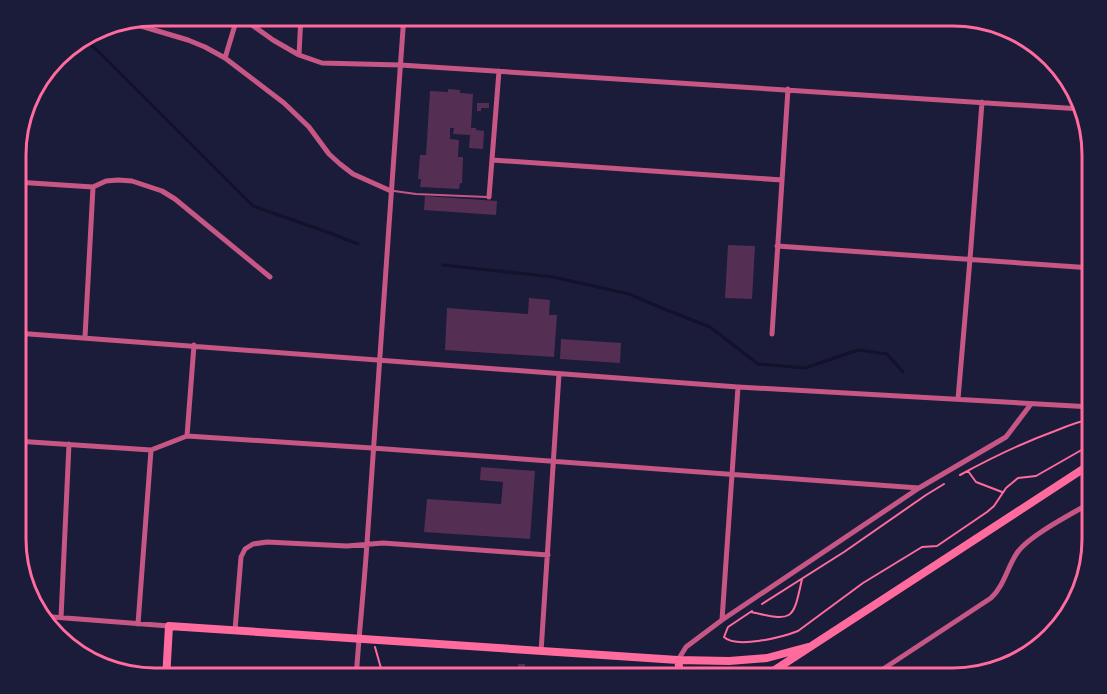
<svg xmlns="http://www.w3.org/2000/svg" width="1107" height="694" font-family="'Space Grotesk',sans-serif">
  <style>
    .lines { fill: none; stroke-linecap: round; stroke-linejoin: round }
    .stream { stroke: #12122b; stroke-width: 3 }
    .building { fill: #542f53 }
    .path { stroke: #ff6b9d; stroke-width: 2 }
    .service { stroke: #c65784; stroke-width: 2 }
    .minor { stroke: #c65784; stroke-width: 5 }
    .primary { stroke: #ff6b9d; stroke-width: 8 }
    .rim { fill: none; stroke: #ff6b9d; stroke-width: 3 }
  </style>
  <rect width="100%" height="100%" fill="#1b1b3a"/>
  <g class="lines">
    <path class="stream" d="M82 37 99 52 253 206 327 232 358 244
      M443 265 553 277 629 294 664 309 710 327 758 364 805 368 858 350 887 354 903 372"/>
  </g>
  <path class="building" d="M448 89 460 90V93L473 94 471 128H476V130L484 131 483 149 469 148 470 135 453 134 454 128H450V139L459 140 458 157H463L462 183H460L459 189 420 187 421 179H418L420 155H426L430 91 448 92Z
    M477 103H489V108H481V111H477Z
    M425 196 497 201 496 215 424 210Z
    M728 245 755 246 752 299 725 298Z
    M529 298 550 300 549 315H557L554 357 445 350 447 308 528 314Z
    M561 339 621 343 620 363 560 359Z
    M481 467 535 471 530 539 424 532 427 499 501 504 503 482 480 480Z
    M1092 527V549L1089 555 1080 539 1089 534 1087 530Z
    M1073 603 1069 617 1066 620 1061 614Z
    M518 664H525V669H531V679H491L492 667 518 668Z
    M949 667 959 677 957 679H943L940 676Z
    M638 672 642 679H626Z
    M609 673 613 679H599Z"/>
  <g class="lines">
    <path class="path" d="M968 471 976 482 1002 492
      M960 475C991 458 1022 443 1055 431 1067 426 1079 421 1092 419
      M762 604 844 552 926 495 944 484
      M752 611 728 627 724 637C736 649 783 637 798 631L863 583 922 547 937 546 987 512 994 506 1006 488 1018 478 1036 476 1092 444
      M751 612C794 622 793 620 802 579
      M375 647 384 679
      M701 670 708 679
      M744 670 748 672V679"/>
    <path class="service" d="M394 191 416 194 487 197"/>
    <path class="minor" d="M238 15 273 40 299 55 322 63 400 65 1081 109
      M124 21 188 40 205 47 225 58 284 103 309 127 329 154 340 164 353 174 391 191
      M299 55 301 15
      M225 58 238 15
      M492 160 782 180
      M16 182 93 187 106 181 118 180 132 181 162 191 175 199 270 277
      M489 197 499 71
      M777 246 1092 268
      M16 333 738 387 1092 407
      M772 334 788 89
      M85 337 93 187
      M958 399 970 259 982 102
      M187 436 194 345
      M16 441 151 450 187 436 372 448 919 488
      M40 616 169 626
      M61 618 69 444
      M722 620 738 387
      M138 624 151 450
      M235 630 241 557 245 549 253 544 267 542 347 546 383 543 548 555
      M541 652 559 374
      M678 660 686 647 722 620 919 488 1006 437 1031 404
      M356 679C359 633 364 588 367 543 378 367 392 191 404 15
      M868 679 991 598C1004 586 1007 568 1017 553 1028 536 1073 513 1092 502"/>
    <path class="primary" d="M678 660 681 679
      M166 679 169 626 678 660 729 661 767 658 808 647
      M761 679 1083 469 1092 462"/>
  </g>
  <path d="M0 0H1107V694H0ZM155 26H953A129 129 0 0 1 1082 155V539A129 129 0 0 1 953 668H155A129 129 0 0 1 26 539V155A129 129 0 0 1 155 26Z" fill="#1b1b3a" fill-rule="evenodd"/>
  <path class="rim" d="M155 26H953A129 129 0 0 1 1082 155V539A129 129 0 0 1 953 668H155A129 129 0 0 1 26 539V155A129 129 0 0 1 155 26Z"/>
</svg>
